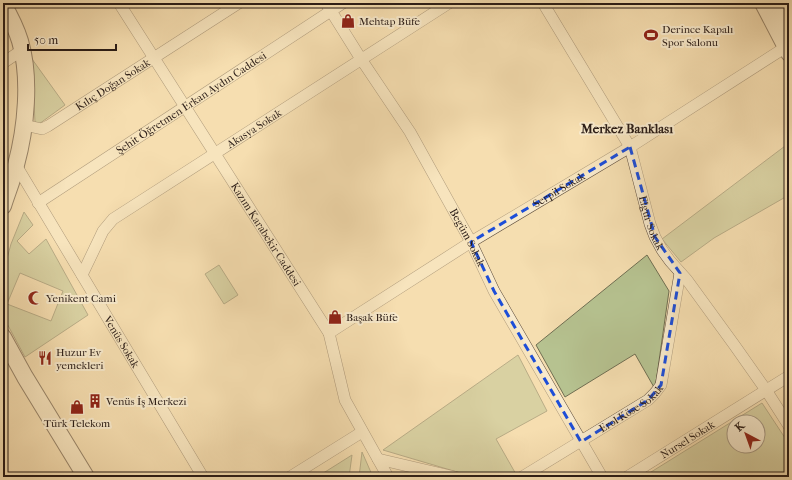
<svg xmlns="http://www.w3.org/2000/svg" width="792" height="480" font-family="'IM FELL French Canon',serif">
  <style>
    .green { fill: #b6c290; stroke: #706f53; fill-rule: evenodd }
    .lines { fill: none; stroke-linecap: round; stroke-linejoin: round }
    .street-casing { stroke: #5d4c3c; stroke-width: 12 }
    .secondary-casing { stroke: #2a1c16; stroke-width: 18 }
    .street { stroke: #f8eacc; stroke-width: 11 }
    .secondary { stroke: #f8eacc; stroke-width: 16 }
    .marked { fill: none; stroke: #1d4ed8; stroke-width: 3; stroke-dasharray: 8 5; stroke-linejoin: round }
    .labels { text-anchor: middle; stroke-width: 4; stroke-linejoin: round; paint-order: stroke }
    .poi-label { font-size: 11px; fill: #2a1c16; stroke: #f8eacc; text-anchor: start }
    .street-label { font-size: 11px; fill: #2a1c16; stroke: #f8eacc }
    .quarter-label { font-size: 13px; font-weight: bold; fill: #2a1c16; stroke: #f8eacc }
  </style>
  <rect width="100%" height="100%" fill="#f5deb0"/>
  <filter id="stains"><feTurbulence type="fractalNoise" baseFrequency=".005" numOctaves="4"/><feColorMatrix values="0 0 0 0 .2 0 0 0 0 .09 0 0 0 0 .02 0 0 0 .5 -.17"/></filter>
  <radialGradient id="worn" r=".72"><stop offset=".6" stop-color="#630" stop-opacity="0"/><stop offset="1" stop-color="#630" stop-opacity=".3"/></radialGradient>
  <path class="green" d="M32 59 65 105 39 124 35 122Z
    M789 143V195L714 238 681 262 662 239Z
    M24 212 33 225 17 241 29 254 46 239 88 315 25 357 4 318 3 307V273L11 244ZM20 273 63 291 51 321 7 304Z
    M647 255 669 291 655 389 635 354 565 397 536 345Z
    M219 265 238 295 224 304 205 274Z
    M518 355 547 411 496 439 517 476 514 477H474L383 450Z
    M762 403 789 444V477H643ZM734 422H758V446H734Z
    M362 452 373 477H359Z
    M352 455 349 477H317Z"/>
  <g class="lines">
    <defs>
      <g id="street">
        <path id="s1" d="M119 3 329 333 345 400 388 477"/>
        <path id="s2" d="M326 3 361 59 410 132 471 242 494 291 602 477"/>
        <path id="s3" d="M543 3 630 147 650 224 655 237 662 250 670 261 687 280 735 346 766 390 789 426"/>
        <path d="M3 63 22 50"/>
        <path id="s4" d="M24 125 42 129 48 126 239 3"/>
        <path id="s5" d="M16 165 203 477"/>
        <path id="s6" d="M38 203 343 3"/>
        <path id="s7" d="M82 275 103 231 113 219 449 3"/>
        <path id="s8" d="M329 333 471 242 630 147 789 45"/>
        <path d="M378 459 455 477"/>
        <path d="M290 477 362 432"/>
        <path id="s9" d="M522 477 648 400 655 393 661 385 680 273"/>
        <path id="s10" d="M627 477 789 376"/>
      </g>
      <path id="secondary" d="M763 3 789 53
        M776 3 789 28
        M3 4C10 16 16 28 20 41 31 78 26 128 16 165 13 179 7 193 3 206
        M3 337 25 377 86 477"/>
    </defs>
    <use href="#street" class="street-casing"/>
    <use href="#secondary" class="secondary-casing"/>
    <use href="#street" class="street"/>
    <use href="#secondary" class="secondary"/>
  </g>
  <path d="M0 0H792V480H0ZM630 147 655 237 680 273 661 385 648 400 581 442 494 291 471 242Z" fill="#f5deb0" fill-opacity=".55" fill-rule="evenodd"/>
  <path class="marked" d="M630 147 655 237 680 273 661 385 648 400 581 442 494 291 471 242Z"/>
  <defs>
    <symbol id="shop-bare" viewBox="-9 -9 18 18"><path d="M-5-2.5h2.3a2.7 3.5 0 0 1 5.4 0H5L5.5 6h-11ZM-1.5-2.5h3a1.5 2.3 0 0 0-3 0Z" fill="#8f2418" stroke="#f8eacc" stroke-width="2.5" paint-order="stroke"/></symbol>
    <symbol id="stadium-bare" viewBox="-9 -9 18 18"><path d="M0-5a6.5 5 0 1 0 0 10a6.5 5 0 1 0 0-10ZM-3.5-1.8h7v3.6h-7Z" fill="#8f2418" stroke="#f8eacc" stroke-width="2.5" paint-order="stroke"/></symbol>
    <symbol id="mosque-bare" viewBox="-9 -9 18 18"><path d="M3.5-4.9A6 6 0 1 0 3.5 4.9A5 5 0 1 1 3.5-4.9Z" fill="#8f2418" stroke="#f8eacc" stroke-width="2.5" paint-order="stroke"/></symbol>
    <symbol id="restaurant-bare" viewBox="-9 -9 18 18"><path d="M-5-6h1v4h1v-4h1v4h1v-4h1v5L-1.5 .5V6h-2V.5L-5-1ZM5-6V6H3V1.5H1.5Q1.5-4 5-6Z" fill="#8f2418" stroke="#f8eacc" stroke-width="2.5" paint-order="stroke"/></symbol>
    <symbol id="building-bare" viewBox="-9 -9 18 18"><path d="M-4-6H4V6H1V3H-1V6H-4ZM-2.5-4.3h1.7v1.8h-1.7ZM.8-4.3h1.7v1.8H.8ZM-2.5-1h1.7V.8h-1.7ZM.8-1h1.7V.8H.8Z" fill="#8f2418" stroke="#f8eacc" stroke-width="2.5" paint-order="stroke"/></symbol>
  </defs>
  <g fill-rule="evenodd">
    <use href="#shop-bare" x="338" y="11" width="20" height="20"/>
    <use href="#stadium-bare" x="641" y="25" width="20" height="20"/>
    <use href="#mosque-bare" x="25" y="288" width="20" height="20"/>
    <use href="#shop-bare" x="325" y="307" width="20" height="20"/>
    <use href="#restaurant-bare" x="35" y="348" width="20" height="20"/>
    <use href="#building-bare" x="85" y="391" width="20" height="20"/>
    <use href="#shop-bare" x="67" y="397" width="20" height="20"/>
  </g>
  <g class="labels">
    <g class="poi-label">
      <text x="359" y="25">Mehtap Büfe</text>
      <text x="662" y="33">Derince Kapalı<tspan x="662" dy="13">Spor Salonu</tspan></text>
      <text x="46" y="302">Yenikent Cami</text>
      <text x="346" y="321">Başak Büfe</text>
      <text x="56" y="356">Huzur Ev<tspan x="56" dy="13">yemekleri</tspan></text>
      <text x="106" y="405">Venüs İş Merkezi</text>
      <text x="77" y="427" text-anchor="middle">Türk Telekom</text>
    </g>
    <g class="street-label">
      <text dy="4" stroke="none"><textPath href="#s4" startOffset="102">Kılıç Doğan Sokak</textPath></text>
      <text dy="4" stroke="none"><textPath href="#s6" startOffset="183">Şehit Öğretmen Erkan Aydın Caddesi</textPath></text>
      <text dy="4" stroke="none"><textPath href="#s7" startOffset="232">Akasya Sokak</textPath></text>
      <text dy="4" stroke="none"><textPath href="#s8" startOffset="271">Serpil Sokak</textPath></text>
      <text dy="4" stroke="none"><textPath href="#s3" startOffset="247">Elgur Sokak</textPath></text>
      <text dy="4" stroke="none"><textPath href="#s1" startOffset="274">Kazım Karabekir Caddesi</textPath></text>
      <text dy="4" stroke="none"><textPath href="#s2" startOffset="274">Begüm Sokak</textPath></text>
      <text dy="4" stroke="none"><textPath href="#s5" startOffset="206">Venüs Sokak</textPath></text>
      <text dy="4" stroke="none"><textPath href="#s9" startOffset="129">Erol Köse Sokak</textPath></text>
      <text dy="4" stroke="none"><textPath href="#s10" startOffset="71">Nursel Sokak</textPath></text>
    </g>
    <g class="quarter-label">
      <text x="627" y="133">Merkez Banklası</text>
    </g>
  </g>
  <rect width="792" height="480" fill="none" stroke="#f5deb0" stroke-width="16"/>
  <rect x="4" y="4" width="784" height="472" fill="none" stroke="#2a1c16" stroke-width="2"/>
  <rect x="8" y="8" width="776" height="464" fill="none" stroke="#2a1c16"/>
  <g transform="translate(746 434) rotate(319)"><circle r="19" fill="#f8eacc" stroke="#a69883"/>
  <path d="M0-3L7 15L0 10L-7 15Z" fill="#8f2418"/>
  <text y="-6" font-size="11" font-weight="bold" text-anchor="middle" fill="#2a1c16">K</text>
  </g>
  <path d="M28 44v6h88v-6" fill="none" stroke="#2a1c16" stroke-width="2"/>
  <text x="34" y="44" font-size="12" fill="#2a1c16" stroke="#f8eacc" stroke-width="3" paint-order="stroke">50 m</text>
  <rect width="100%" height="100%" filter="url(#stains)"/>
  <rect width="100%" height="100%" fill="url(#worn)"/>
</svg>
